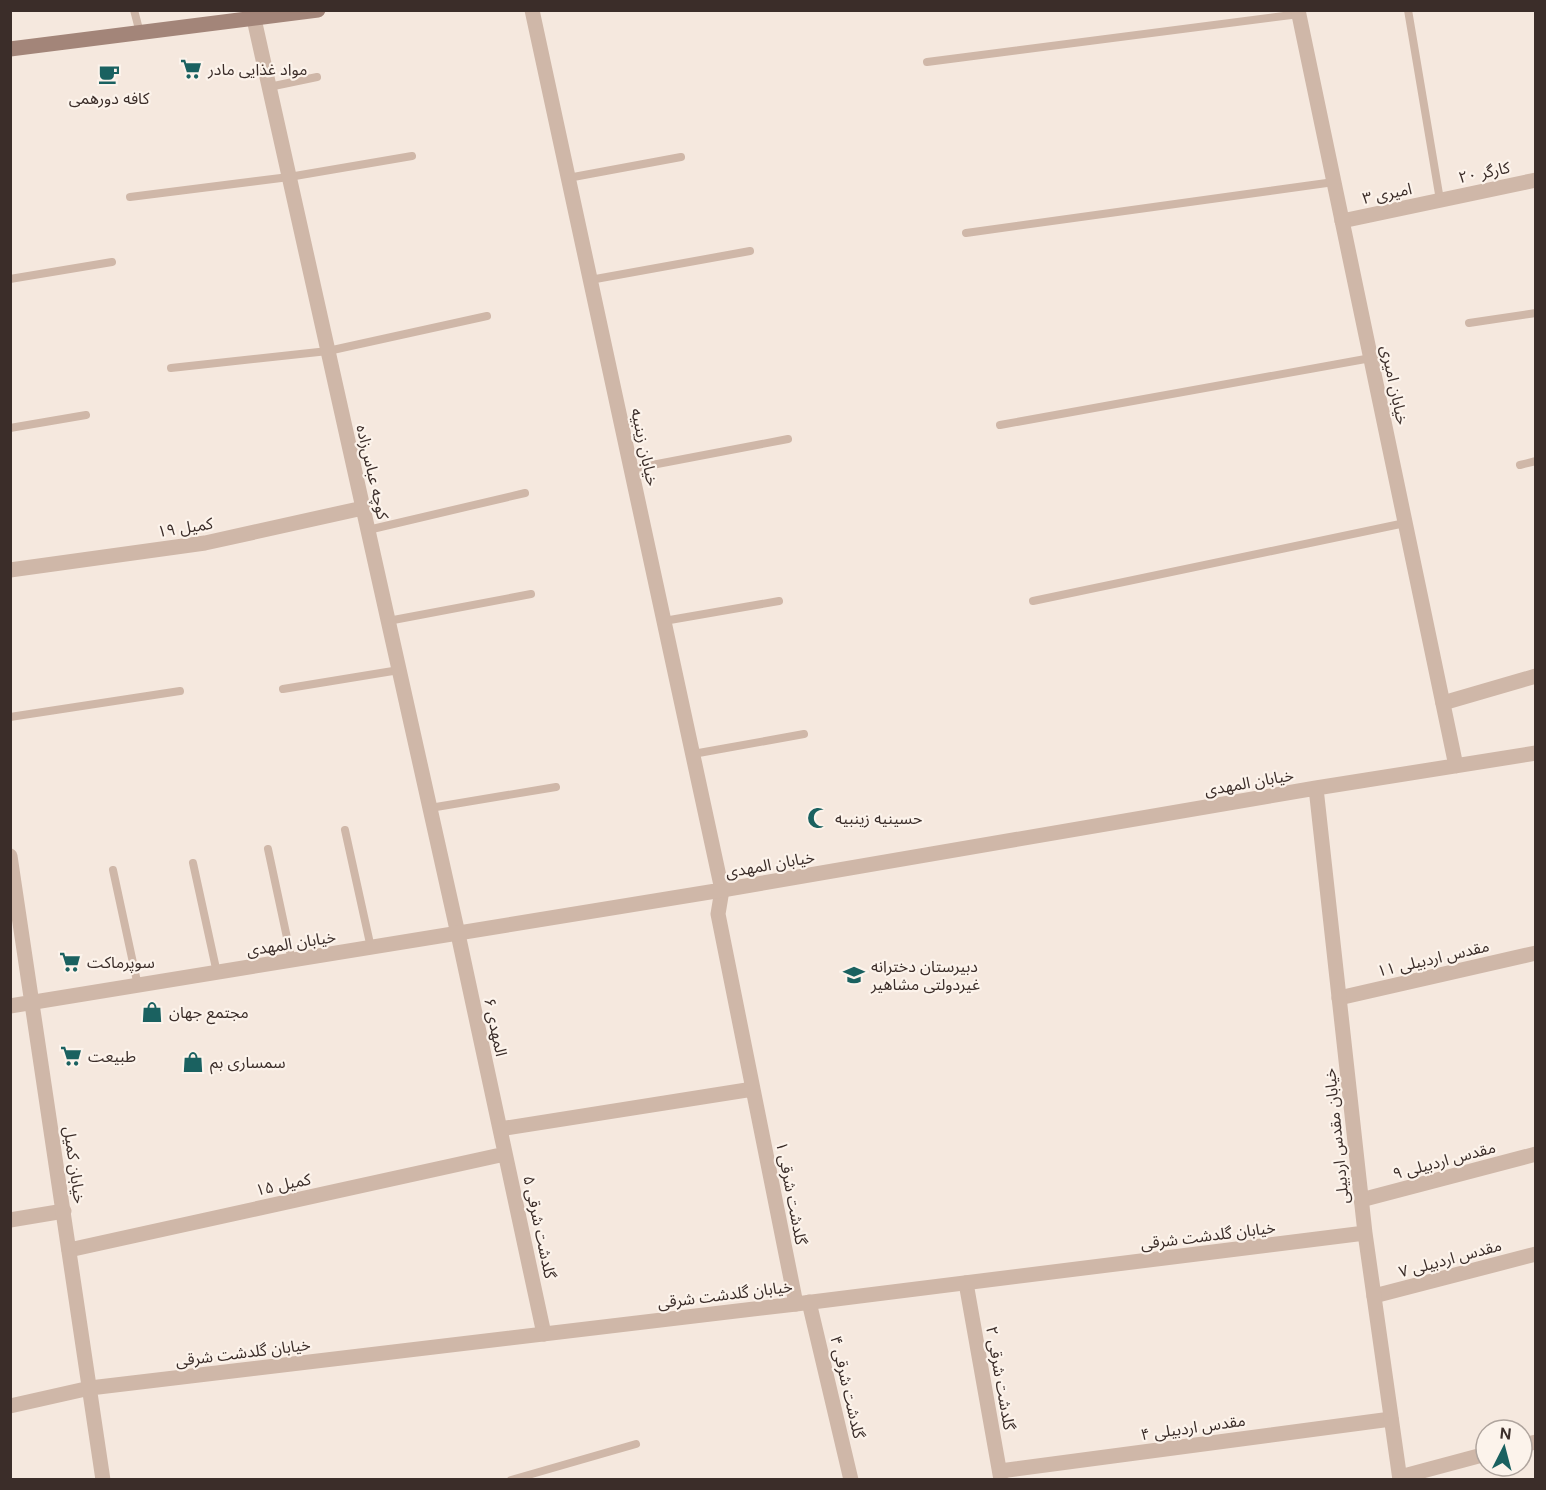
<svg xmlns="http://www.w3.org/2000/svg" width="1546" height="1490" font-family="'DM Sans','Noto Sans Arabic',sans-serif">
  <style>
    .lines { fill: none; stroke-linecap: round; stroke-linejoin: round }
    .service { stroke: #cfb7a8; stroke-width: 8 }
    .minor { stroke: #cfb7a8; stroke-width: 15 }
    .tertiary { stroke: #cfb7a8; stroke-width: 15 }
    .secondary { stroke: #a38579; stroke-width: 15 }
    .labels { text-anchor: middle; stroke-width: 4.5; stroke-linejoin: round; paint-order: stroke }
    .poi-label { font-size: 16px; fill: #3b2d29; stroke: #fcf3eb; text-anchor: start }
    .street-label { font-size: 16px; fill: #3b2d29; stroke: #fcf3eb }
  </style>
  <rect width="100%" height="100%" fill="#f5e8de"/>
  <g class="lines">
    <path class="service" d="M134 10 140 33
      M1408 10 1440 200
      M927 62 1299 14
      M269 87 317 77
      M568 178 681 157
      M130 197 289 177 412 156
      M966 233 1334 182
      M10 279 112 262
      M590 280 750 251
      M1469 323 1536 313
      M171 368 328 351 487 316
      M1000 425 1371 358
      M10 428 86 415
      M1520 465 1536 461
      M631 469 788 439
      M368 530 525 493
      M1033 601 1405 523
      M388 621 531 594
      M664 621 779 601
      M283 689 399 670
      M10 717 180 691
      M693 754 804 734
      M430 808 556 787
      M345 830 371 948
      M268 849 292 961
      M193 863 217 973
      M113 870 138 986
      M511 1480 636 1444"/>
    <path class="minor" d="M254 19 458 934 544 1334
      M1342 221 1536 180
      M10 570 205 543 363 508
      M1443 703 1536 676
      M722 890 718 914 796 1304
      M1339 998 1536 953
      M500 1129 753 1089
      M1361 1200 1536 1154
      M10 1220 64 1211
      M69 1250 505 1154
      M966 1283 1001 1480
      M1374 1296 1536 1254
      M809 1302 851 1480
      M1000 1471 1391 1419"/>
    <path class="tertiary" d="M532 10 722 890
      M1298 10 1456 766
      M1316 788 1365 1233 1400 1480
      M10 856 103 1480
      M10 1006 722 890 1316 788 1536 753
      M10 1406 90 1388 796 1304 1365 1233
      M1522 1445 1536 1442
      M1400 1477 1486 1454"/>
    <path class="secondary" d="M10 49 318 10"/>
  </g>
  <defs>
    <symbol id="supermarket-bare" viewBox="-9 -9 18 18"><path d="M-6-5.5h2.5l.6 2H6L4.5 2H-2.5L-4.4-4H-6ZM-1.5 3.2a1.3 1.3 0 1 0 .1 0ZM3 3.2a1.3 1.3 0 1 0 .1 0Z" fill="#1a6160" stroke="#fcf3eb" stroke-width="2.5" paint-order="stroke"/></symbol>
    <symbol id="cafe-bare" viewBox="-9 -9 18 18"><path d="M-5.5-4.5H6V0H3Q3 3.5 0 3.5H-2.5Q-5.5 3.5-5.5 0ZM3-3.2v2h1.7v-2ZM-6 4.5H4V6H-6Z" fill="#1a6160" stroke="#fcf3eb" stroke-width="2.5" paint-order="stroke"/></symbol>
    <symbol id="mosque-bare" viewBox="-9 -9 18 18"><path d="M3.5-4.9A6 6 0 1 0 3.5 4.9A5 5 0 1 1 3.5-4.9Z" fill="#1a6160" stroke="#fcf3eb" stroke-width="2.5" paint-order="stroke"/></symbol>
    <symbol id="school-bare" viewBox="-9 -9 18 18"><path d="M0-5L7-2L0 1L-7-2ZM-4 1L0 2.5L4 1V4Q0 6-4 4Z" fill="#1a6160" stroke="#fcf3eb" stroke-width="2.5" paint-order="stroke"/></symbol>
    <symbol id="shop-bare" viewBox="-9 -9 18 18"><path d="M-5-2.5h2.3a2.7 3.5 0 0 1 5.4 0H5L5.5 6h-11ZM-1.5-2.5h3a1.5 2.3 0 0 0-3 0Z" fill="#1a6160" stroke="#fcf3eb" stroke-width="2.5" paint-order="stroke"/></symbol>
  </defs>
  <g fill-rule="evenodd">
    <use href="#supermarket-bare" x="176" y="54" width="30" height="30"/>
    <use href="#cafe-bare" x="94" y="59" width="30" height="30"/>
    <use href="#mosque-bare" x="803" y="803" width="30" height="30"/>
    <use href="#supermarket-bare" x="55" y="947" width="30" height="30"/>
    <use href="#school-bare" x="839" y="960" width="30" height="30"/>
    <use href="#shop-bare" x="137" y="997" width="30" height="30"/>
    <use href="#supermarket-bare" x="56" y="1041" width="30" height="30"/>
    <use href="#shop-bare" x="178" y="1047" width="30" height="30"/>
  </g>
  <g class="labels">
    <g class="poi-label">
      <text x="208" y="75">مواد غذایی مادر</text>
      <text x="109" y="104" text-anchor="middle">کافه دورهمی</text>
      <text x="835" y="824">حسینیه زینبیه</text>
      <text x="87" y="968">سوپرماکت</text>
      <text x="871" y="972">دبیرستان دخترانه<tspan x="871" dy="18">غیردولتی مشاهیر</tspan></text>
      <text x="169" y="1018">مجتمع جهان</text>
      <text x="88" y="1062">طبیعت</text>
      <text x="210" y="1068">سمساری بم</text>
    </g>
    <g class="street-label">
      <text transform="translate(1484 172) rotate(-12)" y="6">کارگر ۲۰</text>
      <text transform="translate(1387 193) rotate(-12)" y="6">امیری ۳</text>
      <text transform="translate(1395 385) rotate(78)" y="6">خیابان امیری</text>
      <text transform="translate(645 447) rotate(78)" y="6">خیابان زینبیه</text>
      <text transform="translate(373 472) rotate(77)" y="6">کوچه عباس‌زاده</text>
      <text transform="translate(185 527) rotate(-9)" y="6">کمیل ۱۹</text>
      <text transform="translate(1249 782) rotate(-10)" y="6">خیابان المهدی</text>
      <text transform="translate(770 864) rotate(-10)" y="6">خیابان المهدی</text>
      <text transform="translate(291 943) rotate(-9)" y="6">خیابان المهدی</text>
      <text transform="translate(1433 958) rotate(-13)" y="6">مقدس اردبیلی ۱۱</text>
      <text transform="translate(496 1027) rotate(78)" y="6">المهدی ۶</text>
      <text transform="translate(1336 1136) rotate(-96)" y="6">خیابان مقدس اردبیلی</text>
      <text transform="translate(1444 1160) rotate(-15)" y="6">مقدس اردبیلی ۹</text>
      <text transform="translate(75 1165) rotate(82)" y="6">خیابان کمیل</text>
      <text transform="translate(283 1184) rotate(-12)" y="6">کمیل ۱۵</text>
      <text transform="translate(792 1193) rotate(79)" y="6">گلدشت شرقی ۱</text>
      <text transform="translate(540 1227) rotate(78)" y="6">گلدشت شرقی ۵</text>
      <text transform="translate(1208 1235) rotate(-7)" y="6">خیابان گلدشت شرقی</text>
      <text transform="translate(1450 1258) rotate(-15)" y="6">مقدس اردبیلی ۷</text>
      <text transform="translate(725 1294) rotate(-7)" y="6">خیابان گلدشت شرقی</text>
      <text transform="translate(243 1352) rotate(-7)" y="6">خیابان گلدشت شرقی</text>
      <text transform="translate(1001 1378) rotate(80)" y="6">گلدشت شرقی ۲</text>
      <text transform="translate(848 1387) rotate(77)" y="6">گلدشت شرقی ۴</text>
      <text transform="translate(1193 1427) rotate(-8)" y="6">مقدس اردبیلی ۴</text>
    </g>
  </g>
  <rect width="1546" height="1490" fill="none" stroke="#3b2d29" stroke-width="24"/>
  <g transform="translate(1504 1448) rotate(6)"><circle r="28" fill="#fcf3eb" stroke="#afa49d" stroke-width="1.5"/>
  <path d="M0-4.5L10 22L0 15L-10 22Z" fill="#1a6160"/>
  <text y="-9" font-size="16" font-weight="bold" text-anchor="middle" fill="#3b2d29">N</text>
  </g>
</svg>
